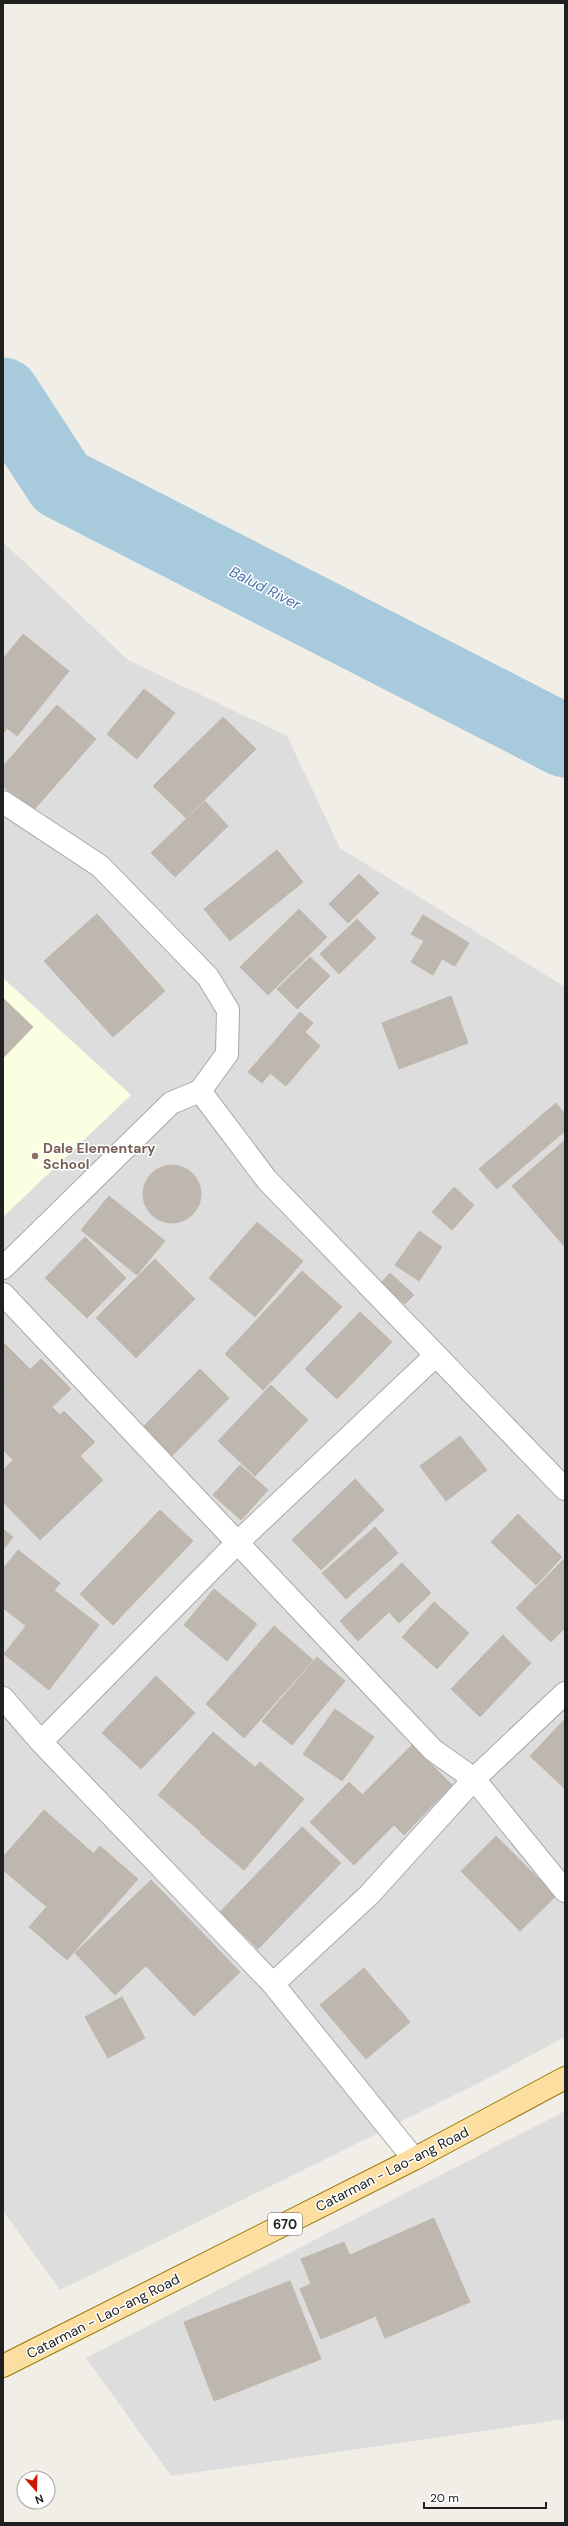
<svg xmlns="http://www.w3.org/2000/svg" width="568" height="2526" font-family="'DM Sans',sans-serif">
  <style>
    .residential { fill: #dedddd }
    .education { fill: #fbffe1 }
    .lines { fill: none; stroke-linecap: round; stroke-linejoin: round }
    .river { stroke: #a7cbdd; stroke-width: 73 }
    .building { fill: #bdb7af; stroke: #c2b7a9 }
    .minor-casing { stroke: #a7a7a7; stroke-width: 24 }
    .primary-casing { stroke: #9a7901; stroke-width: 24 }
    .minor { stroke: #fff; stroke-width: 22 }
    .primary { stroke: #fbdea0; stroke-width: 22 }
    .education-dot { fill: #8d6e63; stroke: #fff; stroke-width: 1.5 }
    .labels { text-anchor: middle; stroke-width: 3; stroke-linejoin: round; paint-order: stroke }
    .shield { fill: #fff; stroke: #636363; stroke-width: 1 }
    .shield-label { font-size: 13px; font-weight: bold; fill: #202020 }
    .education-label { font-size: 14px; font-weight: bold; fill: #785e54; stroke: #fff; text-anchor: start }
    .street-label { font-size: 14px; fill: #202020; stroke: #fff }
    .water-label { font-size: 15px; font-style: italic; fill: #4c72af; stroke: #fff }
  </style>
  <rect width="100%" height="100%" fill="#f0eee6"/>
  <path class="residential" d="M3 542 128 660 287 736 340 848 565 987V2037L481 2082 60 2290 3 2211Z
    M565 2111V2419L171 2476 86 2358Z"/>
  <path class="education" d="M3 978 131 1095 3 1217Z"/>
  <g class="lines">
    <path class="river" d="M3 394 61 483 565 741"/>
  </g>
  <path class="building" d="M23 634 69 671 17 736 7 728 3 734V659Z
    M144 689 175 713 137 759 107 734Z
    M57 705 96 739 33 811 3 786V766Z
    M223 717 256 749 186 818 153 786Z
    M205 801 228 826 175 877 151 853Z
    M277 850 303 882 230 941 204 909Z
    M359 874 379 893 348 923 329 904Z
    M299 909 327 937 268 995 240 967Z
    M97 914 165 991 113 1037 44 961Z
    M423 915 469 943 455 966 442 959 433 975 411 962 424 941 411 934Z
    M357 919 376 938 339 974 320 954Z
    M310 957 330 976 297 1009 277 989Z
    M451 996 468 1043 399 1069 382 1023Z
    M3 998 33 1027 3 1058Z
    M300 1012 313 1023 305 1032 320 1046 286 1086 270 1073 262 1083 248 1072Z
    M556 1103 565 1114V1131L497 1189 479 1169Z
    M564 1141 565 1142V1247L512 1186Z
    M143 1194a29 29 0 1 1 58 0a29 29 0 1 1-58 0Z
    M454 1187 474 1205 452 1230 432 1212Z
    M109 1196 165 1241 137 1275 81 1230Z
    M257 1222 303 1261 255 1317 209 1278Z
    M419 1231 442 1247 419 1281 395 1265Z
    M85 1237 126 1278 87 1318 45 1278Z
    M155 1259 195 1299 136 1358 96 1318Z
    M302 1271 342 1307 263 1390 225 1354Z
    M390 1273 414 1295 405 1304 381 1283Z
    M360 1312 392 1342 337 1399 305 1369Z
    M3 1342 30 1369 3 1396Z
    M41 1359 71 1389 52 1407 60 1415 14 1461 3 1450V1396Z
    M200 1369 229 1398 172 1456 143 1427Z
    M271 1385 308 1420 255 1476 218 1441Z
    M64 1411 95 1442 80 1456 103 1480 40 1540 3 1502V1470Z
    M460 1436 487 1470 446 1501 420 1466Z
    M240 1465 268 1490 241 1520 213 1495Z
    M355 1479 384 1510 321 1570 292 1540Z
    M160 1510 193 1541 113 1625 80 1594Z
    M518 1514 562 1557 536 1585 491 1542Z
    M375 1527 398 1553 346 1599 322 1573Z
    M3 1529 13 1537 3 1550Z
    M18 1550 60 1583 26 1626 3 1608V1569Z
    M565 1558V1628L551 1642 516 1608Z
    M402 1563 431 1593 399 1623 389 1612 358 1641 340 1621Z
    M214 1589 257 1624 227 1661 184 1625Z
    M54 1590 99 1625 49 1690 4 1654Z
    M434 1602 469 1633 437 1669 402 1637Z
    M274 1626 313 1660 244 1738 206 1704Z
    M503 1635 531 1663 480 1717 451 1689Z
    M317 1657 345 1681 292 1745 262 1721Z
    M156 1676 195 1713 141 1769 102 1733Z
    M335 1709 374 1737 342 1781 303 1754Z
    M565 1719V1789L530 1756Z
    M213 1732 256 1768 201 1832 158 1795Z
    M412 1745 452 1785 404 1835 363 1794Z
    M260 1762 304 1799 244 1870 200 1833Z
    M349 1782 394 1825 354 1865 310 1822Z
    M44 1810 94 1854 47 1907 3 1870V1857Z
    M302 1827 341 1863 258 1949 220 1912Z
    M496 1836 556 1896 520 1931 461 1871Z
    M100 1846 138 1879 67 1960 29 1927Z
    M151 1880 192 1922 115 1995 75 1953Z
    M192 1922 240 1972 194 2016 146 1966Z
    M364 1968 410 2022 366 2059 320 2005Z
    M122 1997 145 2038 108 2058 85 2017Z
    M434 2218 470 2302 385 2338 350 2255Z
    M344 2242 376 2316 321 2339 300 2289 311 2284 301 2259Z
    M290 2281 321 2359 214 2401 184 2322Z"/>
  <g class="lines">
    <defs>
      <path id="minor" d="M3 802 100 866 208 977 228 1010 227 1054 200 1091 171 1103 3 1268
        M200 1091 267 1180 565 1489
        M3 1294 433 1750 474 1779 565 1891
        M3 1698 41 1742 273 1984 414 2159
        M41 1742 237 1543 436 1355
        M273 1984 369 1895 474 1779 565 1693"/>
      <path id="primary" d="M3 2366 414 2159 565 2078"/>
    </defs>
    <use href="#minor" class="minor-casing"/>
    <use href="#primary" class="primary-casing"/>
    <use href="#minor" class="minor"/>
    <use href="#primary" class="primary"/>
  </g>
  <circle class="education-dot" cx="35" cy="1156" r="4"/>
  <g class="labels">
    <rect class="shield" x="268" y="2213" width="34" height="22" rx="3"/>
    <g class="shield-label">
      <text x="285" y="2229">670</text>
    </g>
    <g class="education-label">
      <text x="43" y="1153">Dale Elementary<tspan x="43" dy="16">School</tspan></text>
    </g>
    <g class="street-label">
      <text transform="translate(392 2169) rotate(-27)" y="5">Catarman - Lao-ang Road</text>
      <text transform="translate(103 2316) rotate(-27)" y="5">Catarman - Lao-ang Road</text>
    </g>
    <g class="water-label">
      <text transform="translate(265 588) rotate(27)" y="5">Balud River</text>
    </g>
  </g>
  <rect width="568" height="2526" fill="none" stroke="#202020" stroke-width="8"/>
  <g transform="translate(36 2490) rotate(160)"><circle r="19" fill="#ffffff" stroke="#a6a6a6"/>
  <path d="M0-3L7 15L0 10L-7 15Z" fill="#ce1902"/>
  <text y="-6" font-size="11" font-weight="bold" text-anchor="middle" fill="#202020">N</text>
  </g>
  <path d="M424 2502v6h122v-6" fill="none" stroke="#202020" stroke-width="2"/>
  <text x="430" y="2502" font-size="12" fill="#202020" stroke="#ffffff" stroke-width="3" paint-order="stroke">20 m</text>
</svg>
